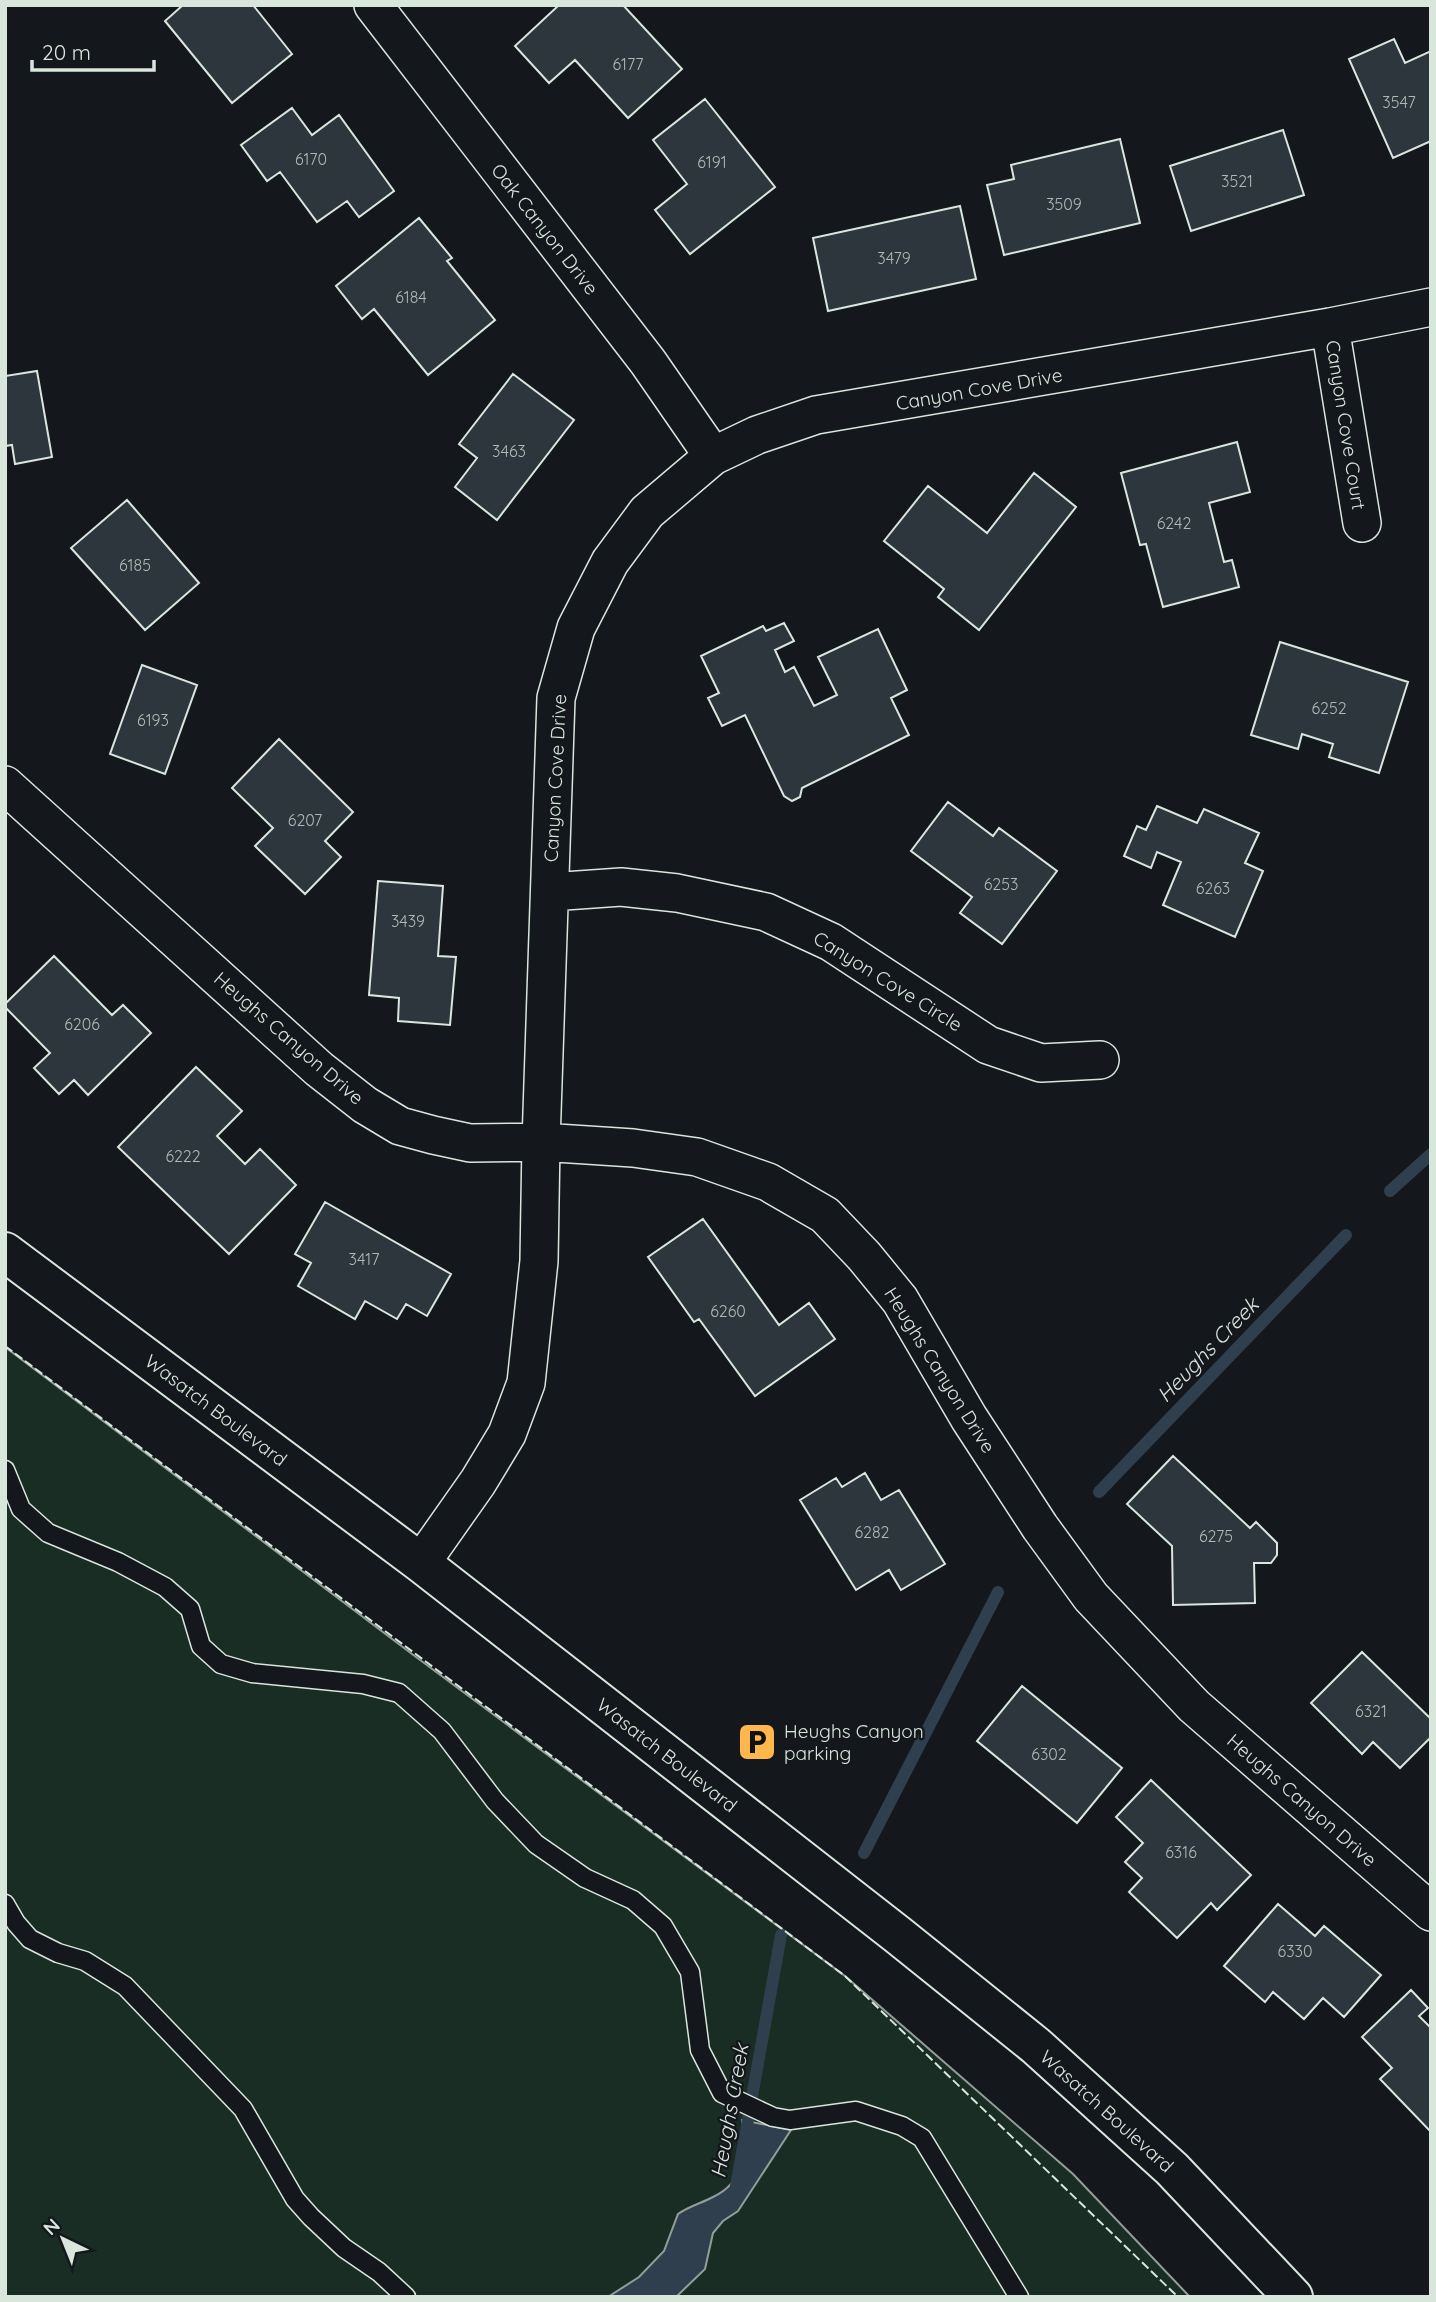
<svg xmlns="http://www.w3.org/2000/svg" width="1436" height="2302" font-family="Quicksand,sans-serif">
  <style>
    .green { fill: #1a2d24; stroke: #939e99; stroke-width: 2 }
    .water { fill: #2f3f4d; stroke: #939e99; stroke-width: 2 }
    .lines { fill: none; stroke-linecap: round; stroke-linejoin: round }
    .stream { stroke: #2f3f4d; stroke-width: 12 }
    .building { fill: #2c363c; stroke: #d8e6dc; stroke-width: 2 }
    .service-casing { stroke: #d8e6dc; stroke-width: 21 }
    .minor-casing { stroke: #d8e6dc; stroke-width: 40 }
    .tertiary-casing { stroke: #d8e6dc; stroke-width: 42 }
    .service { stroke: #14181c; stroke-width: 18 }
    .minor { stroke: #14181c; stroke-width: 37 }
    .tertiary { stroke: #14181c; stroke-width: 38 }
    .fence { stroke: #d8e6dc; stroke-width: 2; stroke-dasharray: 9 3.5; stroke-linecap: butt }
    .labels { text-anchor: middle; stroke-width: 5; stroke-linejoin: round; paint-order: stroke }
    .number-label { font-size: 16px; fill: #adbab4 }
    .street-label { font-size: 19px; fill: #d8e6dc; stroke: #14181c }
    .poi-label { font-size: 19px; fill: #d8e6dc; stroke: #14181c; text-anchor: start }
    .water-label { font-size: 21px; font-style: italic; fill: #d8e6dc; stroke: #14181c }
  </style>
  <rect width="100%" height="100%" fill="#14181c"/>
  <path class="green" d="M5 1347 412 1654 845 1976 1073 2174 1190 2297H5Z"/>
  <path class="water" d="M742 2120 791 2130 738 2211 723 2221 713 2233 705 2269 676 2297H608L639 2277 664 2251 678 2214C689 2206 702 2203 713 2197 747 2181 744 2152 742 2120Z"/>
  <g class="lines">
    <path class="stream" d="M1390 1191 1431 1154
      M1099 1492 1346 1235
      M864 1853 998 1592
      M736 2186 781 1935"/>
  </g>
  <path class="building" d="M183 5H253L292 54 232 103 165 21Z
    M559 5H623L682 69 628 118 575 60 549 83 515 46Z
    M1394 39 1405 63 1431 51V141L1393 158 1349 59Z
    M705 99 775 187 690 254 655 210 687 184 653 140Z
    M292 108 312 135 339 115 394 191 359 217 347 201 317 222 280 172 267 181 241 145Z
    M1283 130 1304 195 1191 231 1170 166Z
    M1120 139 1140 223 1004 255 987 185 1014 179 1011 165Z
    M960 206 976 279 828 311 813 238Z
    M419 218 452 258 447 261 495 320 428 375 374 309 362 319 336 286Z
    M37 371 52 457 15 464 12 445 5 446V376Z
    M513 374 574 420 497 520 455 487 477 458 459 444Z
    M1237 442 1250 492 1209 503 1224 562 1232 560 1239 587 1163 607 1146 544 1140 545 1121 473Z
    M1034 473 1076 507 979 630 938 597 944 589 884 541 928 486 987 533Z
    M127 500 199 583 145 630 71 548Z
    M784 623 794 641 775 650 785 672 794 667 814 706 837 695 818 657 878 629 907 690 891 698 909 735 802 788 800 797 792 801 784 796 745 715 722 726 708 698 719 693 701 656 763 626 766 631Z
    M1280 642 1408 682 1379 773 1329 757 1333 744 1302 734 1298 749 1251 735Z
    M142 665 197 685 165 774 110 754Z
    M279 739 353 812 325 841 341 857 305 894 255 846 273 828 232 788Z
    M948 802 993 836 999 828 1057 871 1002 944 960 913 972 897 911 851Z
    M1157 806 1197 823 1204 809 1259 833 1245 863 1263 871 1235 937 1163 905 1181 862 1157 852 1151 868 1124 856 1137 826 1146 830Z
    M378 881 443 886 438 956 456 957 450 1025 398 1021 399 998 369 995Z
    M54 956 112 1015 123 1005 151 1033 88 1095 74 1080 59 1094 34 1068 50 1053 5 1007V1004Z
    M196 1067 242 1111 217 1136 245 1164 260 1149 296 1185 229 1254 118 1147Z
    M325 1202 451 1274 427 1316 406 1304 397 1319 365 1301 355 1319 298 1286 311 1263 295 1254Z
    M703 1219 779 1325 809 1303 835 1339 755 1396 699 1319 694 1322 648 1257Z
    M1173 1456 1250 1528 1256 1522 1277 1543V1555L1271 1563H1254L1255 1603 1173 1605 1172 1546 1127 1504Z
    M865 1473 881 1500 899 1490 945 1564 901 1590 889 1570 856 1590 800 1500 836 1478 842 1487Z
    M1362 1652 1431 1719V1737L1400 1768 1373 1742 1362 1754 1311 1703Z
    M1022 1686 1122 1768 1077 1823 977 1741Z
    M1151 1780 1251 1875 1217 1910 1211 1903 1177 1938 1129 1892 1142 1878 1125 1862 1143 1843 1116 1817Z
    M1278 1904 1315 1936 1324 1926 1381 1975 1344 2017 1323 1998 1304 2019 1273 1992 1265 2002 1224 1966Z
    M1411 1990 1428 2008 1419 2016 1431 2028V2132L1380 2079 1392 2068 1362 2037Z"/>
  <g class="lines">
    <defs>
      <path id="service" d="M5 1470 21 1509 48 1533 118 1562 165 1587 190 1609 201 1646 221 1664 252 1673 363 1684 399 1693 442 1731 495 1801 536 1844 585 1878 633 1900 663 1926 690 1972 700 2050 722 2093 773 2117 790 2120 856 2111 902 2126 922 2138 1019 2297
        M5 1904 16 1923 30 1939 58 1953 85 1961 125 1986 243 2109 295 2199 311 2217 344 2248 379 2272 406 2297"/>
      <path id="minor" d="M373 5 648 362 713 456
        M1330 327 1362 523
        M5 785 319 1069 365 1105 400 1126 433 1135 470 1143 541 1142 633 1148 697 1157 768 1182 825 1215 864 1256 900 1300 969 1418 1040 1527 1091 1597 1194 1706 1431 1912
        M550 892 621 887 677 893 766 912 831 942 988 1045 1041 1063 1100 1060
        M421 1563 478 1482 507 1434 526 1383 539 1261 541 1142 556 698 576 628 610 562 647 512 713 456 757 435 816 415 1330 327 1431 307"/>
      <path id="tertiary" d="M5 1252 421 1563 898 1935 1035 2045 1172 2169 1293 2297"/>
    </defs>
    <use href="#service" class="service-casing"/>
    <use href="#minor" class="minor-casing"/>
    <use href="#tertiary" class="tertiary-casing"/>
    <use href="#service" class="service"/>
    <use href="#minor" class="minor"/>
    <use href="#tertiary" class="tertiary"/>
    <path class="fence" d="M5 1346 845 1976 1178 2297"/>
  </g>
  <defs>
    <symbol id="parking-square" viewBox="-11 -11 22 22"><rect x="-9" y="-9" width="18" height="18" rx="4" fill="#ffb74d" stroke="#14181c"/><path d="M-3.5-5.5H1a3.5 3.5 0 0 1 0 7H-1V5.5H-3.5ZM-1-3.4V-.6H.8a1.4 1.4 0 0 0 0-2.8Z" fill="#111"/></symbol>
  </defs>
  <g fill-rule="evenodd">
    <use href="#parking-square" x="735" y="1720" width="44" height="44"/>
  </g>
  <g class="labels">
    <g class="number-label">
      <text x="628" y="70">6177</text>
      <text x="1399" y="108">3547</text>
      <text x="311" y="165">6170</text>
      <text x="712" y="168">6191</text>
      <text x="1237" y="187">3521</text>
      <text x="1064" y="210">3509</text>
      <text x="894" y="264">3479</text>
      <text x="411" y="303">6184</text>
      <text x="509" y="457">3463</text>
      <text x="1174" y="529">6242</text>
      <text x="135" y="571">6185</text>
      <text x="1329" y="714">6252</text>
      <text x="153" y="726">6193</text>
      <text x="305" y="826">6207</text>
      <text x="1001" y="890">6253</text>
      <text x="1213" y="894">6263</text>
      <text x="408" y="927">3439</text>
      <text x="82" y="1030">6206</text>
      <text x="183" y="1162">6222</text>
      <text x="364" y="1265">3417</text>
      <text x="728" y="1317">6260</text>
      <text x="872" y="1538">6282</text>
      <text x="1216" y="1542">6275</text>
      <text x="1371" y="1717">6321</text>
      <text x="1049" y="1760">6302</text>
      <text x="1181" y="1858">6316</text>
      <text x="1295" y="1957">6330</text>
    </g>
    <g class="street-label">
      <text transform="translate(545 229) rotate(52)" y="7">Oak Canyon Drive</text>
      <text transform="translate(979 389) rotate(-10)" y="7">Canyon Cove Drive</text>
      <text transform="translate(1346 425) rotate(81)" y="7">Canyon Cove Court</text>
      <text transform="translate(555 778) rotate(-87)" y="7">Canyon Cove Drive</text>
      <text transform="translate(888 981) rotate(32)" y="7">Canyon Cove Circle</text>
      <text transform="translate(289 1038) rotate(41)" y="7">Heughs Canyon Drive</text>
      <text transform="translate(940 1370) rotate(58)" y="7">Heughs Canyon Drive</text>
      <text transform="translate(216 1410) rotate(37)" y="7">Wasatch Boulevard</text>
      <text transform="translate(667 1755) rotate(38)" y="7">Wasatch Boulevard</text>
      <text transform="translate(1302 1800) rotate(41)" y="7">Heughs Canyon Drive</text>
      <text transform="translate(1107 2111) rotate(42)" y="7">Wasatch Boulevard</text>
    </g>
    <g class="poi-label">
      <text x="784" y="1738">Heughs Canyon<tspan x="784" dy="22">parking</tspan></text>
    </g>
    <g class="water-label">
      <text transform="translate(1208 1350) rotate(-46)" y="7">Heughs Creek</text>
      <text transform="translate(730 2111) rotate(-80)" y="7">Heughs Creek</text>
    </g>
  </g>
  <rect width="1436" height="2302" fill="none" stroke="#d8e6dc" stroke-width="14"/>
  <g transform="translate(63 2239) rotate(317)" stroke="#14181c" stroke-width="5" paint-order="stroke">
  <path d="M0-5L12 26L0 18L-12 26Z" fill="#d8e6dc"/>
  <text y="-10" font-size="19" font-weight="bold" text-anchor="middle" fill="#d8e6dc">N</text>
  </g>
  <path d="M32 60v10h122v-10" fill="none" stroke="#d8e6dc" stroke-width="3.5"/>
  <text x="42" y="60" font-size="21" fill="#d8e6dc" stroke="#14181c" stroke-width="5" paint-order="stroke">20 m</text>
</svg>
